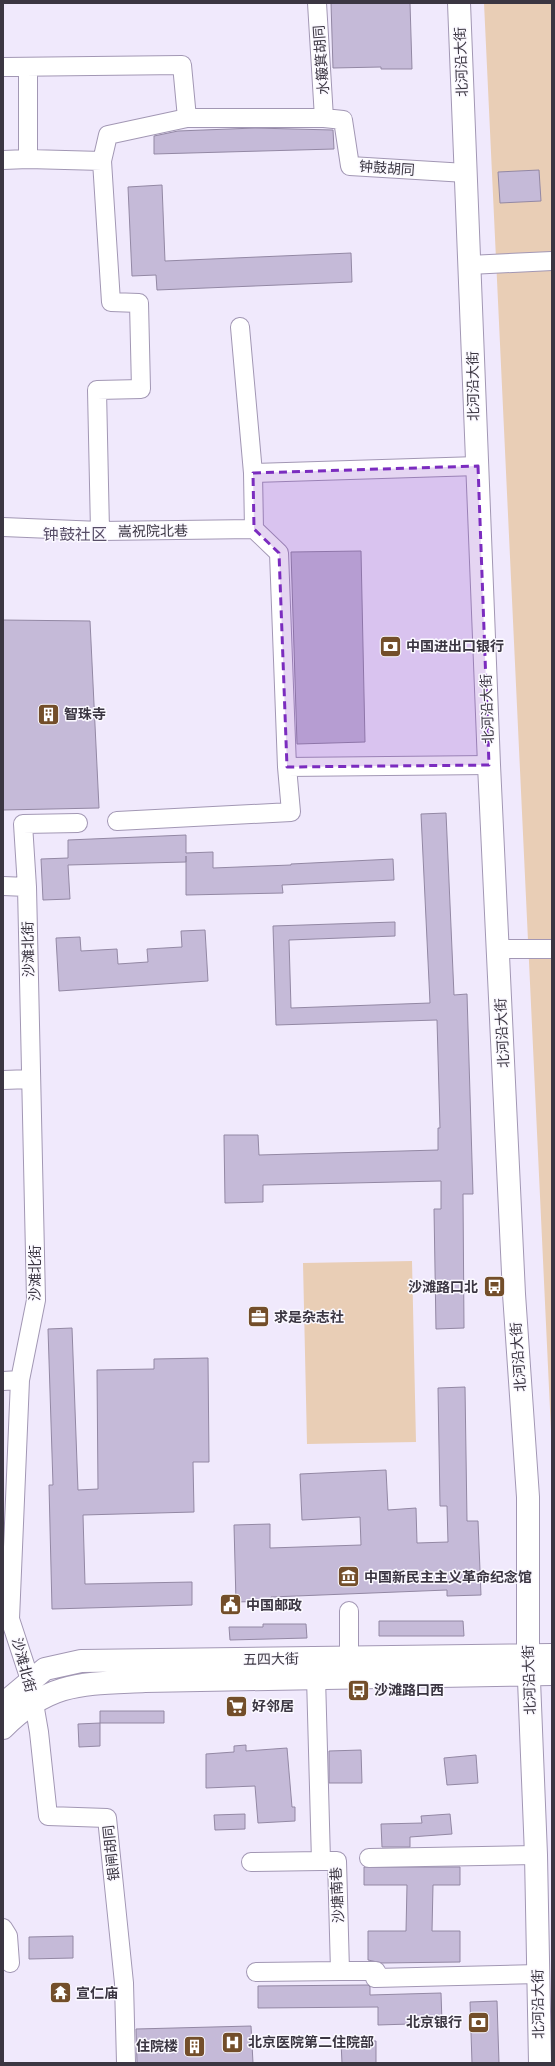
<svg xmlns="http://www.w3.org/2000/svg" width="555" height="2066" font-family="'Golos Text','Noto Sans SC',sans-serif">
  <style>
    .green { fill: #e9ceb6 }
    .building { fill: #c5bad8; stroke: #9388a4 }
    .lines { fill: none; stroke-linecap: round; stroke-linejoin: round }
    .minor-casing { stroke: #a297b4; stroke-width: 20 }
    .major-casing { stroke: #a297b4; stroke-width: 24 }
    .minor { stroke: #fff; stroke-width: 18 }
    .major { stroke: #fff; stroke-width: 22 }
    .marked { fill: #7b2cbf; fill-opacity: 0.2; stroke: #7b2cbf; stroke-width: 3; stroke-dasharray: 8 5; stroke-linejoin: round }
    .labels { text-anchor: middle; stroke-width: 3; stroke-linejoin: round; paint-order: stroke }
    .street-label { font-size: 14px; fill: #3b3642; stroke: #fbf9ff }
    .poi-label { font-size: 14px; font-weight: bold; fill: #3b3642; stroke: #fbf9ff; text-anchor: start }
    .quarter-label { font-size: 16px; fill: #574d67; stroke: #fbf9ff }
  </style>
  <rect width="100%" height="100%" fill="#f0e9fc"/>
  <path class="green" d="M484 3H552V1452Z
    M412 1261 416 1442 307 1444 303 1263Z"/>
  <path class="building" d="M331 3H410L412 69H381V67L333 68Z
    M255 128 333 130 334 149 154 154V136L178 131Z
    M539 170 541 201 500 203 498 172Z
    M162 185 165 261 351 253 352 282 157 290 156 275 132 276 128 187Z
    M361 551 365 742 297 744 291 552Z
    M3 620 90 621 99 808 3 810Z
    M446 813 454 995 467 994 473 1194H463L464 1328 436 1329 434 1209H441V1181L263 1185V1202L225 1203 224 1135H258L259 1155 438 1150V1128H440L437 1020 276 1025 273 926 395 922V936L289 940 291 1008 430 1003 421 814Z
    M186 835V853L213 852V868L291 865V864L393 859 394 880 282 885 283 893 186 895V856V862L68 865 70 899 43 900 41 859 68 858V840Z
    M205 930 208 981 59 991 56 938 80 937 81 951 117 949 118 964 148 962 147 949 182 947 181 931Z
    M72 1328 78 1490 98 1489 97 1370 154 1369V1359L208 1358 209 1462H193L194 1512 83 1515 85 1584 192 1582V1605L52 1609 49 1485H53L48 1329Z
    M465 1387 467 1521H478L481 1595 447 1596V1590L271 1597 272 1601 236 1602 234 1525 270 1524V1548L361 1545 360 1517 302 1520 300 1474 386 1470 388 1510 416 1508 417 1543 448 1542 447 1506H440L438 1388Z
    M379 1621H463L464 1636H379Z
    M263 1624H306L307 1638 230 1640 229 1627H263Z
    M100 1711H164V1723H100Z
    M100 1723V1746L79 1747 78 1724Z
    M246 1745V1751L287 1748 292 1807H295V1821L258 1823 255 1786 206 1788V1754L234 1752V1746Z
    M361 1750 362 1783H329V1751Z
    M476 1755 478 1783 447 1785 444 1758Z
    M245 1814V1829L215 1830 214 1815Z
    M450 1814 452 1834 410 1837V1847H382L381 1824 422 1823 421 1816Z
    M364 1867H460V1885H433L432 1931H460V1962L382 1963 368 1960V1931H406L407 1885H364Z
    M73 1936V1958L29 1959V1937Z
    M368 1985 370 1987V1995L441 1993 442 2023 378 2025V2007L258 2008V1986Z
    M497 2001 499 2063H472L470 2002Z
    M251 2026 253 2063H137L136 2029Z
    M376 2041V2063H342L341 2042Z"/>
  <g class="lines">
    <defs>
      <path id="minor" d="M317 3 324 118
        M3 67 182 65 187 118
        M28 67V159L102 161
        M3 160 28 159
        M469 265 552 261
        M240 327 253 473 478 466
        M3 527 100 531 254 529
        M100 531 97 390 141 389 139 303 111 302 102 161 108 135 187 118H324L343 120 350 166 466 173
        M287 767 489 765
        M117 821 291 812 287 767 279 553 254 529 253 473
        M78 823 23 824 27 887 36 1300 20 1380 10 1619 30 1680 39 1732 48 1816 107 1818 124 1983 126 2063
        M3 886 27 887
        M499 949H552
        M3 1080 31 1079
        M3 1381 20 1380
        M349 1611V1670
        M369 1858 536 1855
        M251 1862 321 1861
        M3 1928 8 1936 10 1963
        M340 1971H376L375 1978 538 1974
        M256 1972 340 1971 337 1861H321L316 1677"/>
      <path id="major" d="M459 3 489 765 514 1294 528 1497V1655L536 1855 540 2063
        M3 1704 45 1669 81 1661 552 1655
        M3 1728C50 1681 83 1684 145 1681L552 1674"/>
    </defs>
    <use href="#minor" class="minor-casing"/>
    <use href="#major" class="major-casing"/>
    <use href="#minor" class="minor"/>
    <use href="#major" class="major"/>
  </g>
  <path class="marked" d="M478 466 489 765 287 767 279 553 254 529 253 473Z"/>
  <defs>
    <symbol id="bank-square" viewBox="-11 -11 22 22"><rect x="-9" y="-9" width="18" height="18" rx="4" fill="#734e2a" stroke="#fbf9ff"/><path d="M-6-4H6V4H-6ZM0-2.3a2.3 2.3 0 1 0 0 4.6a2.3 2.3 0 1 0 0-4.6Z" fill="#fff"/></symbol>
    <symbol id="building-square" viewBox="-11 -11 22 22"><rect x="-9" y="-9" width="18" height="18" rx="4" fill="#734e2a" stroke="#fbf9ff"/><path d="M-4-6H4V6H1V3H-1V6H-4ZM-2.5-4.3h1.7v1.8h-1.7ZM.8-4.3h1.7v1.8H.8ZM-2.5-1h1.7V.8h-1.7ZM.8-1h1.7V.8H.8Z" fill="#fff"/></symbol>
    <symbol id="bus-square" viewBox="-11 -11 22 22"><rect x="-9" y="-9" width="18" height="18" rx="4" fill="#734e2a" stroke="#fbf9ff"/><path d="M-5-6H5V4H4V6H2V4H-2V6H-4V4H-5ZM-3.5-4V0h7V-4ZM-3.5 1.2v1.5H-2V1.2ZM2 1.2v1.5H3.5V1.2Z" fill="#fff"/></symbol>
    <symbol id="office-square" viewBox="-11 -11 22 22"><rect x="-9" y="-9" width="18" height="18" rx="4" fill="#734e2a" stroke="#fbf9ff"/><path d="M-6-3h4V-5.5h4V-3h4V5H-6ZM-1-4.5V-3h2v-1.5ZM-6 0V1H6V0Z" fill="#fff"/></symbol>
    <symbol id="museum-square" viewBox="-11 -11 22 22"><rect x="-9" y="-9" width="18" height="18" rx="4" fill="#734e2a" stroke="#fbf9ff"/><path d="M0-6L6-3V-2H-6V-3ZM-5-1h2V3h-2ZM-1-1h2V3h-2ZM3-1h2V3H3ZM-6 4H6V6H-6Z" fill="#fff"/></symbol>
    <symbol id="civic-square" viewBox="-11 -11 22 22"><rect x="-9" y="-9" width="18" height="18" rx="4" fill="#734e2a" stroke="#fbf9ff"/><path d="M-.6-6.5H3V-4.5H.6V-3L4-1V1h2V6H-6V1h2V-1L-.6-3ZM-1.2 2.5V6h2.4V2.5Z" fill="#fff"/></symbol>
    <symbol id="supermarket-square" viewBox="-11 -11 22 22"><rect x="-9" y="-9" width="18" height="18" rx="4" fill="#734e2a" stroke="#fbf9ff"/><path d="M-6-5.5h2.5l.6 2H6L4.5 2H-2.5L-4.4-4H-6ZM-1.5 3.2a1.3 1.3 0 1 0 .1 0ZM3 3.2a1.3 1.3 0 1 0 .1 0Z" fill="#fff"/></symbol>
    <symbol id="temple-square" viewBox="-11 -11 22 22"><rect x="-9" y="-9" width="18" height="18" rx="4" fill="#734e2a" stroke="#fbf9ff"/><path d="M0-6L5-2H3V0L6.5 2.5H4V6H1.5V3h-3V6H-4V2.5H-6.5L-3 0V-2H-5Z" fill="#fff"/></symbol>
    <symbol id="hospital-square" viewBox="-11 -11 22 22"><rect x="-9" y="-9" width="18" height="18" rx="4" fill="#734e2a" stroke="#fbf9ff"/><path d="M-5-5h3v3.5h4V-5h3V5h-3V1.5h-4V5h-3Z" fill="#fff"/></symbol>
  </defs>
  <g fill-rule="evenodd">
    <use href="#bank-square" x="378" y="634" width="25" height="25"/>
    <use href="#building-square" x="36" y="702" width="25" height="25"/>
    <use href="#bus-square" x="482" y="1274" width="25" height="25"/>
    <use href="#office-square" x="246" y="1304" width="25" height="25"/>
    <use href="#museum-square" x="336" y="1564" width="25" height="25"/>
    <use href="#civic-square" x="218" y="1592" width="25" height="25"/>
    <use href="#bus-square" x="346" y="1678" width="25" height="25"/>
    <use href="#supermarket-square" x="224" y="1694" width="25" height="25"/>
    <use href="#temple-square" x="48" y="1980" width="25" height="25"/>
    <use href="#bank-square" x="466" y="2010" width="25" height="25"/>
    <use href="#hospital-square" x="220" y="2030" width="25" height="25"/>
    <use href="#building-square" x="182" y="2034" width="25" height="25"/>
  </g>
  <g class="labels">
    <g class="street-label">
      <text transform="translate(321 60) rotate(-94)" y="5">水簸箕胡同</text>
      <text transform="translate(461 62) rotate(-92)" y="5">北河沿大街</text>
      <text transform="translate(387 168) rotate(4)" y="5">钟鼓胡同</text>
      <text transform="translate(473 386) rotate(-91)" y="5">北河沿大街</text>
      <text transform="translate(153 531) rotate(-1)" y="5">嵩祝院北巷</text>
      <text transform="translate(487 709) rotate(-92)" y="5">北河沿大街</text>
      <text transform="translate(28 949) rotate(-91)" y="5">沙滩北街</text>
      <text transform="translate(502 1033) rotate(-93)" y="5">北河沿大街</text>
      <text transform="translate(35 1273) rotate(-90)" y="5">沙滩北街</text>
      <text transform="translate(518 1357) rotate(-94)" y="5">北河沿大街</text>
      <text transform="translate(271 1659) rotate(-1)" y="5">五四大街</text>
      <text transform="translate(24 1665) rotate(75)" y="5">沙滩北街</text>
      <text transform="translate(529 1680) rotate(-92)" y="5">北河沿大街</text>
      <text transform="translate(111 1853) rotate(-96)" y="5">银闸胡同</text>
      <text transform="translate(337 1895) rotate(-93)" y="5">沙塘南巷</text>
      <text transform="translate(538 2004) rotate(-91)" y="5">北河沿大街</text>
    </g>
    <g class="poi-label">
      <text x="406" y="651">中国进出口银行</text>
      <text x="64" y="719">智珠寺</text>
      <text x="478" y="1292" text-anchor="end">沙滩路口北</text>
      <text x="274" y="1322">求是杂志社</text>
      <text x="364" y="1582">中国新民主主义革命纪念馆</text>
      <text x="246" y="1610">中国邮政</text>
      <text x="374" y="1695">沙滩路口西</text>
      <text x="252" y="1711">好邻居</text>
      <text x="76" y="1998">宣仁庙</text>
      <text x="462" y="2027" text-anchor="end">北京银行</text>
      <text x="248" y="2047">北京医院第二住院部</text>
      <text x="178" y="2051" text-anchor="end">住院楼</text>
    </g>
    <g class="quarter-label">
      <text x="75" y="540">钟鼓社区</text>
    </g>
  </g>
  <rect width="555" height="2066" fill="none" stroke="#3b3642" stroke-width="8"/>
</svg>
